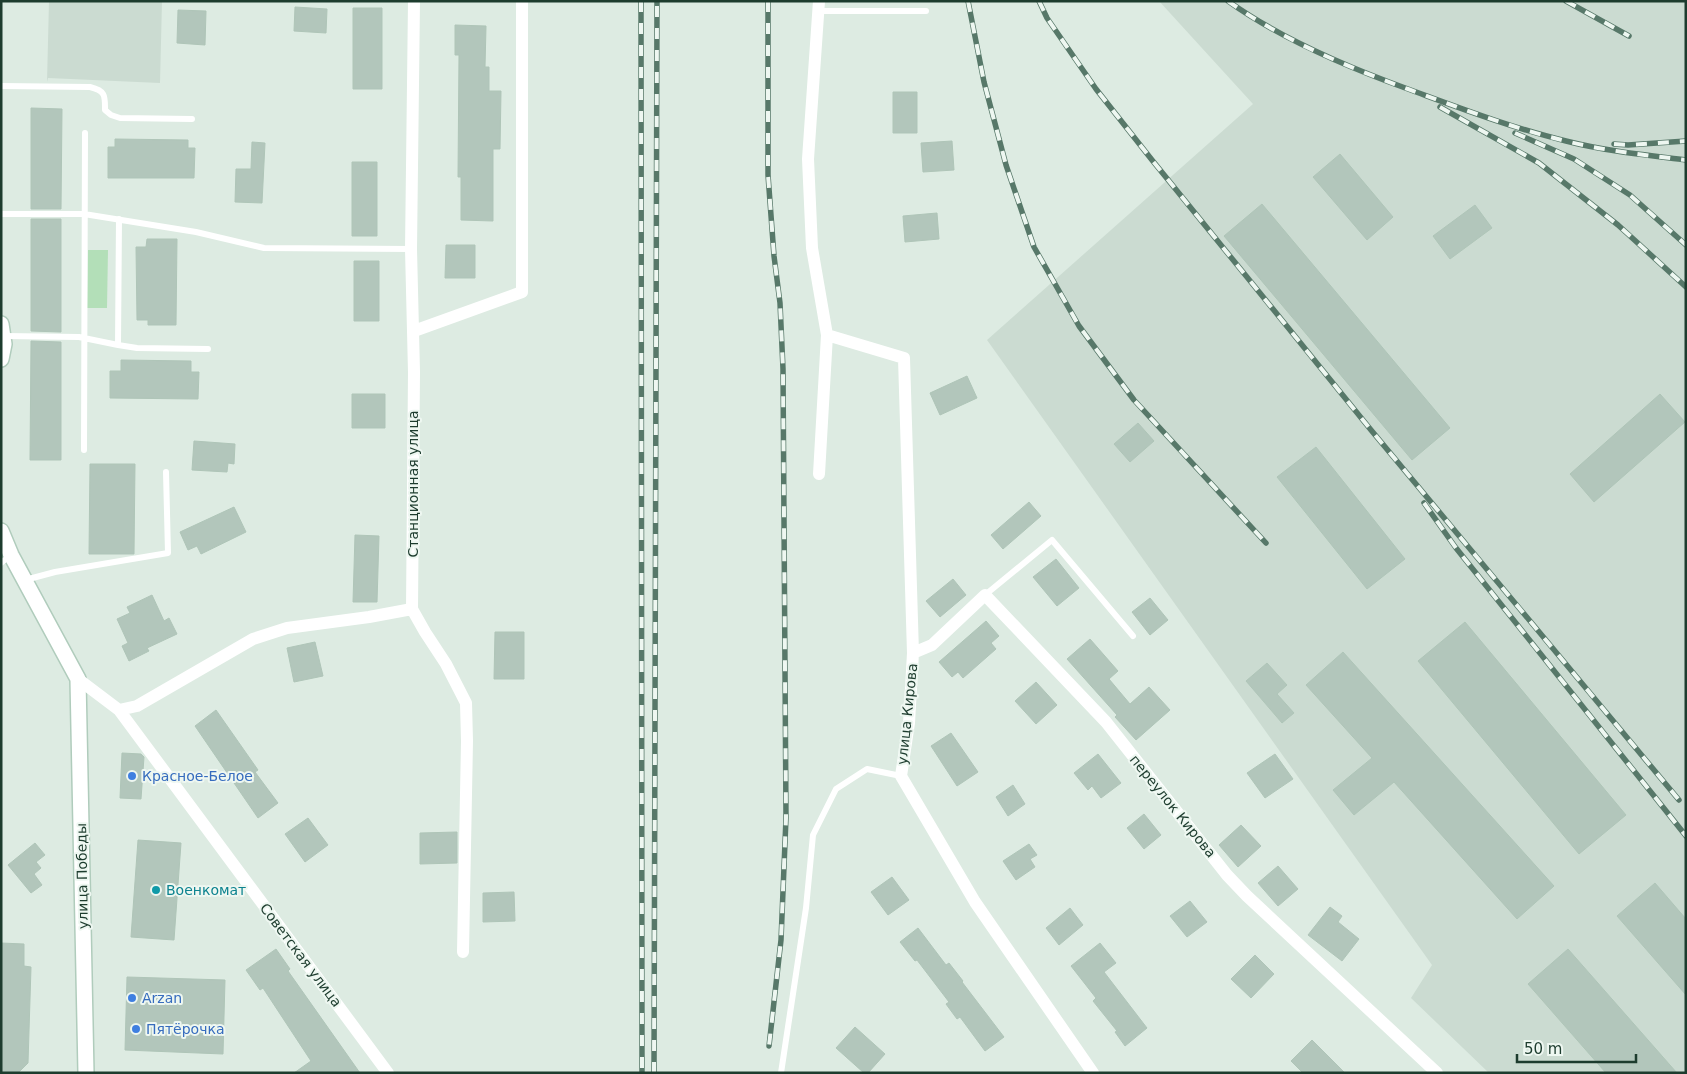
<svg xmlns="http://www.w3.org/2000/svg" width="1687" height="1074" font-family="'DejaVu Sans',sans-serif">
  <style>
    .built { fill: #cbdbd1 }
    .green { fill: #b3dfb8 }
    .building { fill: #b2c6bb; stroke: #afc5b8 }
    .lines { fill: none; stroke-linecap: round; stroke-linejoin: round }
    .secondary-casing { stroke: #b0ccbc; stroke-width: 18 }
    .lane { stroke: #fff; stroke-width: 6 }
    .street { stroke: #fff; stroke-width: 12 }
    .secondary { stroke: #fff; stroke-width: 15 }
    .rail-casing { stroke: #577869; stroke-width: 5.5 }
    .rail { stroke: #eef7f1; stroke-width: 4; stroke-dasharray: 11; stroke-linecap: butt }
    .shop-dot { fill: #3f7fe0; stroke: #eef7f1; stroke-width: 2 }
    .culture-dot { fill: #0f9aa8; stroke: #eef7f1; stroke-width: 2 }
    .labels { text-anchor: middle; stroke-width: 4; stroke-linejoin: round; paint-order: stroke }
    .street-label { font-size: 14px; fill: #1d3c2e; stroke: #eef7f1 }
    .shop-label { font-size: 14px; fill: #366cbe; stroke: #eef7f1; text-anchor: start }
    .culture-label { font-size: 14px; fill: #0d838f; stroke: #eef7f1; text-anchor: start }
  </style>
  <rect width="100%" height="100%" fill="#ddebe2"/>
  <path class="built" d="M49 1H162L160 83 48 78 47 82Z
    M1159 1H1686V1073H1489L1411 998 1432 965 987 340 1253 104Z"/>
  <path class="green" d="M88 250H108L107 308H87Z"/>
  <path class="building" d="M295 7 327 9 326 33 294 31Z
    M353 8H382V89H353Z
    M178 10 206 11 205 45 177 43Z
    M455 25 486 26 485 67H489V91H501L500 149H493V221L461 220V177H458L459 55H455Z
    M893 92H917V133H893Z
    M31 108 62 109 61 209H31Z
    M115 139 188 140V148H195L194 178H108V147H115Z
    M952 141 954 170 923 172 921 143Z
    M252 142 265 143 262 203 235 202 236 169H251Z
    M1340 154 1393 217 1367 240 1313 177Z
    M352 162H377V236H352Z
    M1262 204 1450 428 1412 460 1224 236Z
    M1475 205 1492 228 1450 259 1433 236Z
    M937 213 939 239 905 242 903 216Z
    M31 219H61V332L31 331Z
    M147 239H177L176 325H148V320H137L136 247H146Z
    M446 245H475V278H445Z
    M354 261H379V321H354Z
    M31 341 61 342V460H30Z
    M121 360 191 361V372H199L198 399 110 398V371H121Z
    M967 376 977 398 940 415 930 393Z
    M352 394H385V428H352Z
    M1660 394 1685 422 1594 502 1570 474Z
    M1138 423 1154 441 1130 462 1114 444Z
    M194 441 235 444 234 464 228 463 227 472 192 470Z
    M1316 447 1405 559 1367 589 1277 477Z
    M90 464H135L134 554H89Z
    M1029 502 1041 516 1003 549 991 535Z
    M234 507 246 532 201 554 197 546 188 550 180 532Z
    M355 535 379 536 377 602H353Z
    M1056 559 1079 588 1057 606 1033 577Z
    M953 579 966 595 940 617 926 601Z
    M152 595 164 621 169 618 177 634 147 648 149 651 129 661 122 646 128 643 117 619 130 613 127 607Z
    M1150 598 1168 620 1150 635 1132 612Z
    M986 621 999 636 991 643 996 649 963 678 958 672 952 677 939 662Z
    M1465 622 1626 815 1579 854 1418 661Z
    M495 632H524V679H494Z
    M1090 639 1118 671 1109 679 1130 704 1149 687 1170 710 1136 740 1115 717 1117 715 1067 659Z
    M315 642 323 676 294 682 287 648Z
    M1343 652 1554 886 1517 919 1394 782 1354 815 1333 790 1372 758 1306 685Z
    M1267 663 1287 685 1277 694 1294 713 1282 723 1246 681Z
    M1036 682 1057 705 1036 724 1015 701Z
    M216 710 258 770 255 772 278 803 258 818 195 726Z
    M951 733 978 772 957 786 931 746Z
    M122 753 141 754 144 757 141 799 120 798Z
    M1098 754 1121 783 1101 798 1092 786 1088 790 1074 773Z
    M1275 754 1293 779 1265 798 1247 773Z
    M1013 785 1025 804 1008 816 996 797Z
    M1144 814 1161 835 1144 849 1127 828Z
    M308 818 328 845 305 862 285 834Z
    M1241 825 1261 846 1238 867 1219 845Z
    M457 832V863L420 864V833Z
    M138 840 181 843 174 940 131 937Z
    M35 843 45 855 36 862 41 868 34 874 42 885 31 893 8 865Z
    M1029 844 1037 855 1030 859 1035 867 1016 880 1003 861Z
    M1278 866 1298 889 1278 906 1258 883Z
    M892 877 909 900 888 915 871 892Z
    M1655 883 1686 919V995L1617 916Z
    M514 892 515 921 483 922V893Z
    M1190 901 1207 922 1187 937 1170 916Z
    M1330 907 1342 916 1338 922 1359 939 1342 961 1308 935Z
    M1070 908 1083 925 1059 945 1046 928Z
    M918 928 946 965 949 963 963 981 962 982 1004 1037 985 1051 960 1017 957 1019 946 1004 949 1002 917 960 915 961 900 942Z
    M1 943 24 944V966L31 967 28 1063 18 1073H1Z
    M1100 943 1116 963 1104 972 1147 1028 1125 1046 1115 1032 1117 1031 1093 1001 1096 998 1071 966Z
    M276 949 290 969 288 971 360 1073H294L311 1061 263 988 260 990 246 970Z
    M1568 949 1677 1073H1606L1528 984Z
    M1255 955 1274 974 1251 998 1231 979Z
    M127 977 225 980 223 1054 125 1050Z
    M855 1027 885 1054 868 1073H864L836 1048Z
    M1312 1040 1345 1073H1303L1291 1061Z"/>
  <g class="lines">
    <defs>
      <path id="secondary" d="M1 324 4 344 1 359
        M1 531 11 555 78 679 86 1073"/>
    </defs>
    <use href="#secondary" class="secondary-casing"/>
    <path class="lane" d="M818 11H926
      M1 86 90 87C106 91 105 96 105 110L111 115 120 118 192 119
      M1 214H84L196 232 264 248 411 249
      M4 336 79 337 118 345 119 219
      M118 345 137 348 208 349
      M84 450 85 133
      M1 563 11 555
      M25 580 55 572 168 553 166 472
      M985 595 1052 540 1133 636
      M781 1073 806 908 813 835 836 789 867 769 901 776"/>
    <path class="street" d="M414 1 411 249 414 372 412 609 425 632 446 664 466 703 467 741 463 952
      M819 1 808 159 812 248 827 335 819 474
      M414 331 522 292V1
      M827 335 904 358 913 653 909 723 901 776 975 902 1093 1073
      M913 653 932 645 985 595 1106 722 1227 875 1247 896 1437 1073
      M78 679 119 710 388 1073
      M119 710 137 706 253 639 287 628 369 617 412 609"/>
    <use href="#secondary" class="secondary"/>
    <defs>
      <path id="rail" d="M641 1 642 1073
        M768 1V175L774 256 780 303 783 369 786 818 781 940 769 1046
        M968 1 984 82 1006 165 1034 247 1079 326 1134 400 1266 543
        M1039 1 1047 18 1096 89 1152 160 1371 430 1679 800
        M1228 1C1281 39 1347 67 1408 89 1460 108 1512 128 1566 141 1605 151 1646 155 1686 160
        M1566 1 1629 36
        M1440 107 1539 163 1618 225 1686 287
        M1515 133 1574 159 1630 195 1686 245
        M1614 144 1628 145 1686 141
        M1424 503 1456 548 1686 836
        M654 1073 657 1"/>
    </defs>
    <use href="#rail" class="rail-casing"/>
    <use href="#rail" class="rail"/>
  </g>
  <g class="shop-dot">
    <circle cx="132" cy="776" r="5"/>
    <circle cx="132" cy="998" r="5"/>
    <circle cx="136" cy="1029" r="5"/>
  </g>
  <circle class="culture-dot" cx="156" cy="890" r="5"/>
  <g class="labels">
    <g class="street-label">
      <text transform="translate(413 484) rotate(-90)" y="5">Станционная улица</text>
      <text transform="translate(907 714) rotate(-84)" y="5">улица Кирова</text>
      <text transform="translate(1173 806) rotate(51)" y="5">переулок Кирова</text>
      <text transform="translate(82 876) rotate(-91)" y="5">улица Победы</text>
      <text transform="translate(301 955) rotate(53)" y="5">Советская улица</text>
    </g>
    <g class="shop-label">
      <text x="142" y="781">Красное-Белое</text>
      <text x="142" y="1003">Arzan</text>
      <text x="146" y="1034">Пятёрочка</text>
    </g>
    <g class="culture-label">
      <text x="166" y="895">Военкомат</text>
    </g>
  </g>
  <rect width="1687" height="1074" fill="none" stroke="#1d3c2e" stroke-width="5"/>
  <path d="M1517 1054v8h119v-8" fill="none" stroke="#1d3c2e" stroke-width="2.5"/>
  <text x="1524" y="1054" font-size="15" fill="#1d3c2e" stroke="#eef7f1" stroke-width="4" paint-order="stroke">50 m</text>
</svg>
